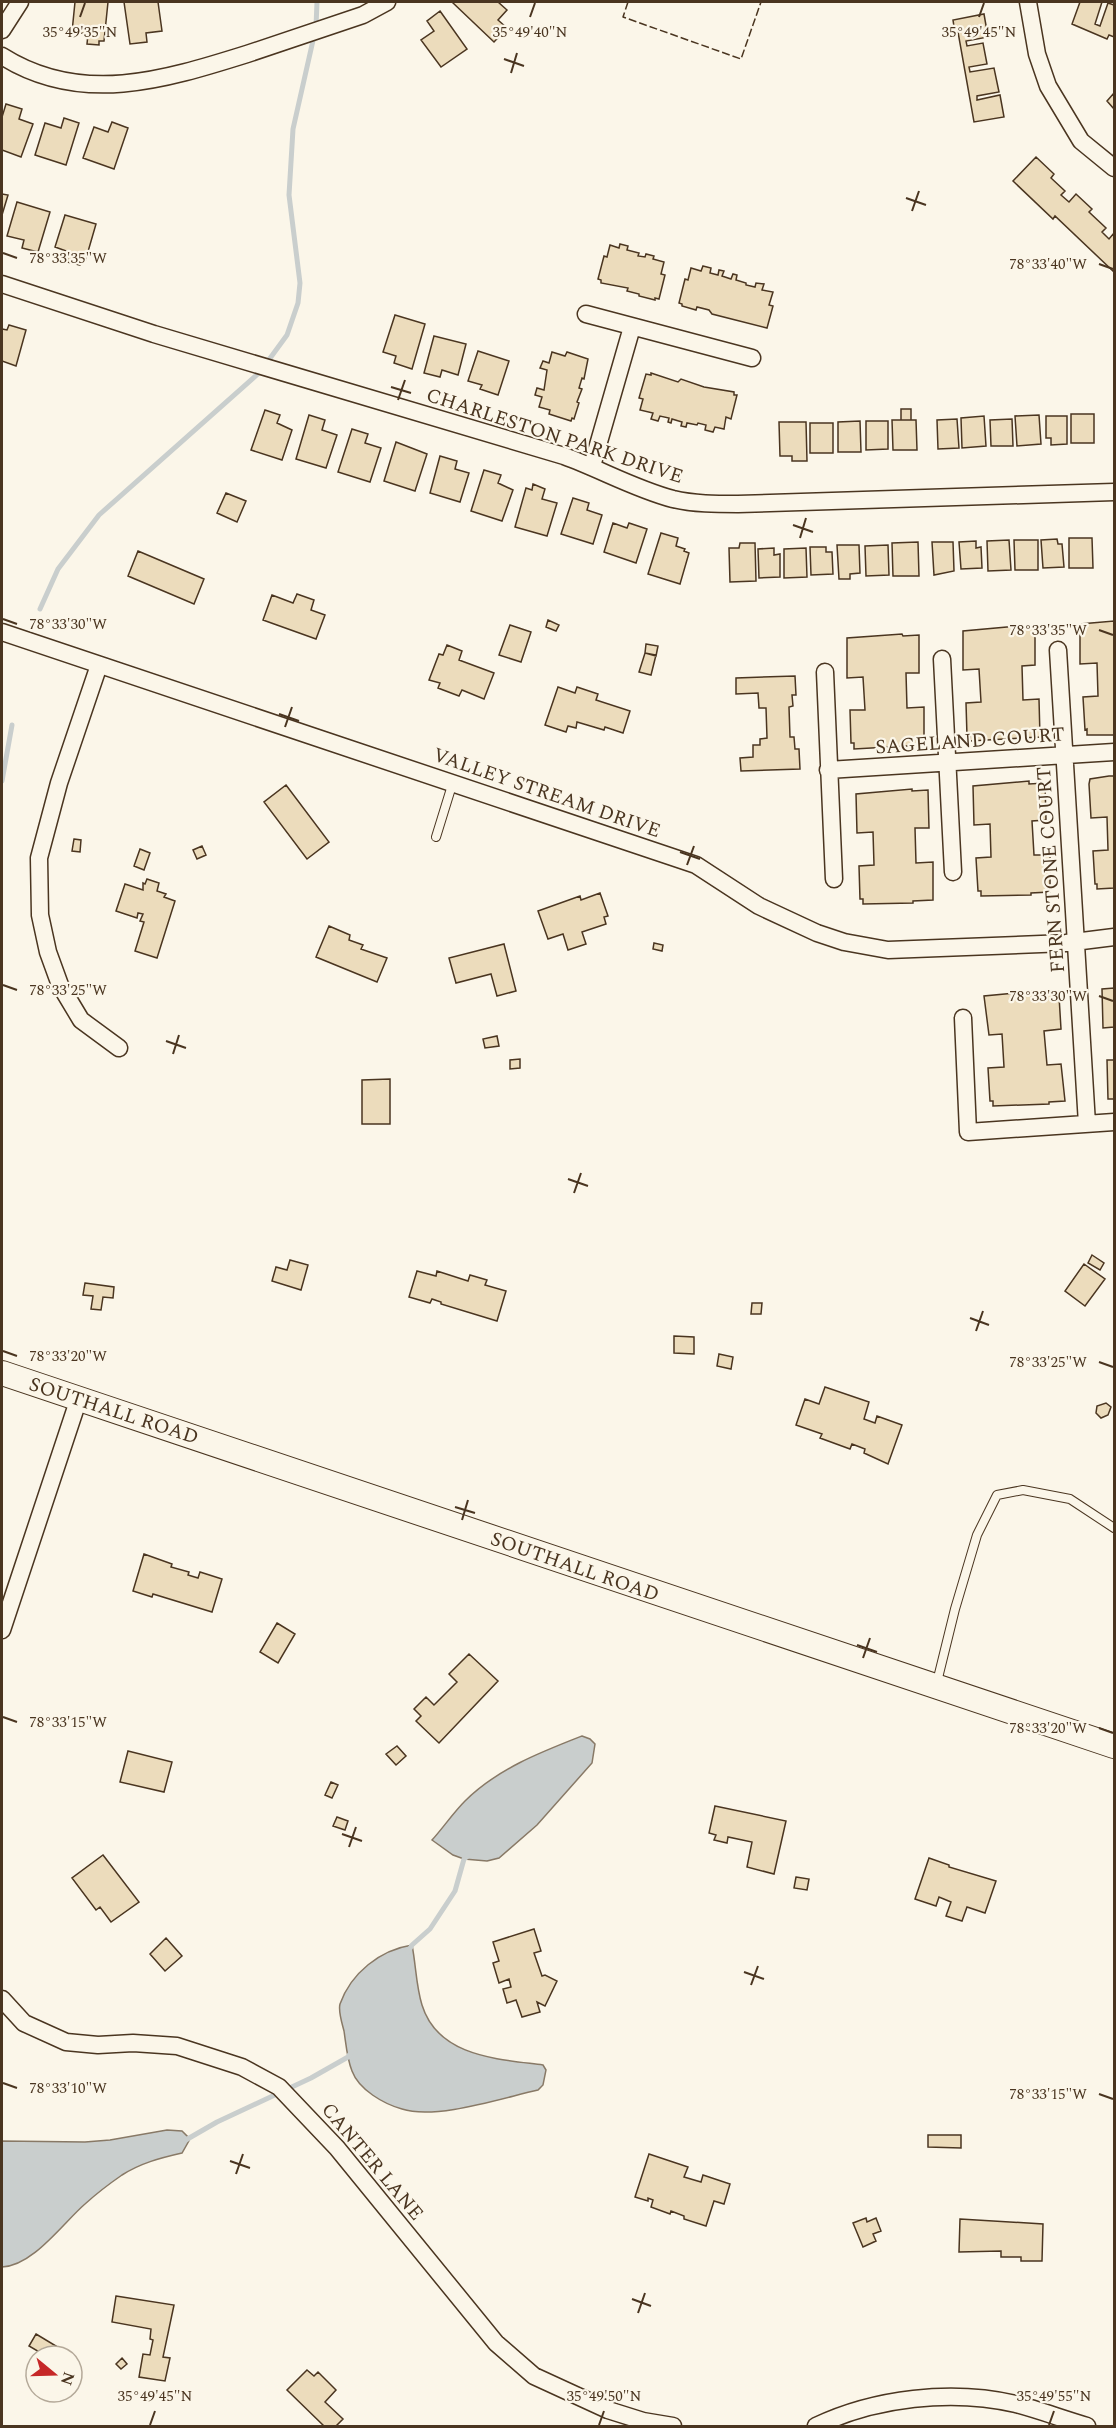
<svg xmlns="http://www.w3.org/2000/svg" width="1116" height="2428" font-family="Spectral,serif">
  <style>
    .water { fill: #c9cecd; stroke: #887966; stroke-width: 1.5 }
    .lines { fill: none; stroke-linecap: round; stroke-linejoin: round }
    .stream { stroke: #c9cecd; stroke-width: 5 }
    .building { fill: #ecdcbc; stroke: #4a3520; stroke-width: 1.5 }
    .lane-casing { stroke: #4a3520; stroke-width: 10 }
    .street-casing { stroke: #4a3520; stroke-width: 19 }
    .secondary-casing { stroke: #4a3520; stroke-width: 26 }
    .lane { stroke: #fbf6e9; stroke-width: 8 }
    .street { stroke: #fbf6e9; stroke-width: 16 }
    .secondary { stroke: #fbf6e9; stroke-width: 24 }
    .fence { stroke: #4a3520; stroke-width: 1.5; stroke-dasharray: 8 3; stroke-linecap: butt }
    .ticks { fill: none; stroke: #4a3520; stroke-width: 2 }
    .labels { text-anchor: middle; stroke-width: 4.5; stroke-linejoin: round; paint-order: stroke }
    .street-label { font-size: 20px; fill: #4a3520; stroke: #fbf6e9 }
    .ticks-label { font-size: 15px; text-anchor: middle; fill: #4a3520; stroke: #fbf6e9; stroke-width: 4.5; stroke-linejoin: round; paint-order: stroke }
  </style>
  <rect width="100%" height="100%" fill="#fbf6e9"/>
  <path class="water" d="M582 1736 590 1739 595 1744 592 1763 537 1825 499 1858 487 1861 464 1859 453 1855 432 1840C443 1828 453 1813 465 1801 497 1769 541 1752 582 1736Z
    M412 1945C416 1965 416 1986 422 2005 438 2057 498 2059 543 2065L546 2070 543 2085 538 2090C502 2098 436 2120 402 2109 384 2104 359 2090 352 2071 347 2059 346 2044 344 2031 342 2023 338 2011 340 2004 351 1973 380 1950 412 1945Z
    M167 2130 182 2131 190 2139 182 2153C160 2158 141 2163 122 2175 109 2184 96 2194 85 2204 63 2223 33 2266 2 2267V2141L85 2142 110 2140Z"/>
  <g class="lines">
    <path class="stream" d="M316 27 317 2
      M40 609 58 569 99 515 260 372 287 335 298 303 300 283 289 195 293 129 314 36
      M2 781 12 725
      M408 1952 412 1945 430 1929 455 1891 464 1859 469 1855
      M184 2141 217 2122 311 2078 348 2057 352 2051"/>
  </g>
  <path class="building" d="M75 2H108L104 41H99V45L87 44 88 34 72 32Z
    M124 2H158L162 31 146 33 147 42 130 44Z
    M452 2H498L507 10 498 20 507 28 494 42Z
    M1080 2H1102L1095 24 1100 26 1108 3 1114 5V37L1109 35 1107 39 1072 24Z
    M440 11 467 49 441 67 421 40 434 31 427 21Z
    M984 14 988 37 966 41 967 46 983 43 987 64 969 67 970 72 994 68 999 92 977 96V100L1000 95 1004 117 974 122 958 32 955 33 953 20Z
    M1114 93V109L1107 101Z
    M6 104 22 109 19 119 33 124 21 157 2 150V117Z
    M64 118 79 123 66 165 35 155 45 123 61 128Z
    M112 122 128 128 114 169 83 158 94 127 108 132Z
    M1036 157 1054 174 1051 178 1065 191 1061 195 1069 202 1076 194 1092 209 1089 212 1106 228 1102 232 1109 239 1114 233V272L1055 216 1053 219 1013 181Z
    M2 194 8 195 2 215Z
    M17 202 50 212 38 252 22 248 24 240 7 236Z
    M65 215 96 224 85 262 81 261 80 265 67 262 69 252 55 247Z
    M620 244 628 246 627 250 639 253 638 256 645 257 646 254 654 256 653 259 664 262 661 274 665 275 659 299 655 298V300L639 296V294L627 291 628 288 601 283V280L598 279 604 256 607 257 610 245 619 248Z
    M703 266 711 268 710 273 718 275 719 270 724 271 722 276 731 279 733 274 737 275 736 280 746 283V285L755 287 756 283 764 284 762 290 773 292 769 305 773 306 767 328 712 314 709 310 697 307 696 310 682 306V304L679 303 685 279 688 280 691 268 701 271Z
    M395 315 425 324 412 369 394 363 396 356 383 352Z
    M9 325 26 330 16 366 2 361V329L7 330Z
    M434 336 466 344 458 375 442 370 440 377 424 373Z
    M478 351 509 361 498 395 480 389 482 385 468 381Z
    M552 352 565 356 567 352 588 359 584 379 582 378 579 388 582 389 577 402 579 403 574 419 572 418 571 421 549 414 550 410 539 407 542 397 535 395 537 388 544 390 547 370 540 368 543 361 549 363Z
    M651 373 678 382 681 379 704 387 734 392V395H737L731 419 726 417 724 429 715 427 713 432 705 430 706 425 698 423 697 425 687 423 686 427 681 426 682 422 672 419 671 423 668 422 669 418 660 416 658 421 651 419 653 413 640 410 643 399 639 398 646 374 651 375Z
    M901 409H911V420H901Z
    M265 410 280 415 277 423 292 430 282 460 251 450Z
    M1071 414H1094V443H1071Z
    M309 415 325 420 322 430 337 435 326 468 296 459Z
    M1039 415 1041 444 1017 446 1015 416Z
    M984 416 986 446 962 448 961 418Z
    M1046 416H1067V444L1051 445V438H1046Z
    M957 419 959 448 938 449 937 420Z
    M1012 419 1013 446H991L990 420Z
    M892 420H916L917 450H893Z
    M860 421 861 452H838V422Z
    M866 421H888V449L866 450Z
    M779 422H806L807 461H792V456H780Z
    M810 423H833V453H810Z
    M352 429 368 434 365 443 381 448 370 482 338 472Z
    M396 442 427 454 415 491 384 481Z
    M440 456 457 461 455 469 469 473 460 502 430 493Z
    M484 470 501 475 498 483 513 490 502 521 471 511Z
    M533 484 545 489 542 499 557 503 547 536 515 527 526 488 532 490Z
    M226 493 246 501 237 522 217 513Z
    M573 498 589 503 587 510 602 515 593 544 561 534Z
    M613 523 627 528 629 523 647 529 636 563 604 552Z
    M661 533 678 538 676 546 685 549 684 551 689 553 680 584 648 574Z
    M1069 538H1092L1093 568H1069Z
    M1057 539 1058 544H1062L1064 567 1043 568 1041 540Z
    M1009 540 1011 570 988 571 987 541Z
    M1014 540H1038V570H1015Z
    M976 541V548L981 547 982 568 961 569 959 542Z
    M918 542 919 576H893L892 543Z
    M932 542H953L954 571 934 575Z
    M740 543H755L756 581 730 582 729 548H739Z
    M837 545H859L860 573 850 574V579H839Z
    M888 545 889 575 866 576 865 546Z
    M810 547H826V552H832L833 574 811 575Z
    M774 548V555L780 554V577L759 578 758 549Z
    M806 548 807 577 784 578V549Z
    M138 551 204 579 194 604 128 576Z
    M297 594 314 600 311 610 325 615 316 639 263 620 272 595 293 603Z
    M548 620 559 625 556 631 546 627Z
    M1114 621V735H1087V729L1085 730 1083 697 1098 696 1097 663 1080 664V624Z
    M510 625 531 632 521 662 499 655Z
    M1018 626 1019 628 1035 627V665L1022 666 1023 700 1039 699 1040 737 970 741V736H967L966 703 981 702 979 669 963 670V631Z
    M902 634 903 636 919 635V673H906L907 708 924 707V745L854 749V743H851L850 710H865L863 677 847 678V638Z
    M646 644 658 646 656 656 645 653Z
    M447 645 462 651 459 660 494 673 484 699 462 690 459 696 438 688 440 683 429 680 439 654 443 655Z
    M645 653 656 655 651 675 639 672Z
    M795 676 796 695H792L793 706 789 707 790 737H794L795 749H799L800 769 741 771 740 758 753 757V745H760V739L767 738 766 708H759L758 693 736 694V678Z
    M558 687 575 693 577 687 598 694 596 700 630 711 623 733 605 727 604 730 577 722 576 728 568 726 566 732 545 725Z
    M1109 776H1114V888L1097 889V884H1095L1093 851 1108 850 1107 817 1091 818 1089 784 1090 779Z
    M1029 781V784L1045 783 1046 820 1032 821 1034 855H1050V892L1031 893V895L981 896V891H978L976 858 991 857 990 824 974 825 973 786Z
    M286 785 329 842 307 859 264 802Z
    M912 789V791L928 790 929 828H915L916 863 933 862V900L913 901V903L863 904V899H860L859 866 874 865 873 832 857 833 856 794Z
    M74 839 81 840 80 852 72 851Z
    M202 846 206 855 197 859 193 850Z
    M140 849 150 853 144 870 134 866Z
    M147 879 159 883 157 891 166 894 164 897 175 901 157 958 135 951 144 922 140 921 143 914 138 913 137 918 116 911 125 884 143 890V883L145 884Z
    M600 893 608 916 604 917 606 924 582 932 586 944 568 950 563 934 548 939 538 911 580 896 581 900Z
    M329 926 350 935 349 940 363 945 361 949 387 958 377 982 316 957Z
    M654 943 663 945 662 951 653 949Z
    M504 944 516 991 497 996 491 974 456 983 449 958Z
    M1114 988V1027L1103 1028 1102 989Z
    M1037 991V993L1057 992V996H1059L1061 1029 1044 1031 1047 1065 1061 1064 1065 1101 1049 1102V1104L993 1106V1101H990L988 1068 1004 1067 1002 1034 989 1035 984 996Z
    M497 1036 499 1046 485 1048 483 1039Z
    M520 1059V1068L510 1069V1060Z
    M1107 1060H1114V1099H1108Z
    M390 1079V1124H362V1080Z
    M1092 1255 1104 1263 1100 1270 1088 1263Z
    M290 1260 308 1265 301 1290 272 1281 276 1267 287 1270Z
    M1084 1264 1105 1279 1085 1306 1065 1291Z
    M417 1271 436 1276 437 1271 468 1281 470 1275 487 1280 485 1285 506 1291 497 1321 441 1304V1302L432 1299 430 1303 409 1297Z
    M85 1283 114 1287 113 1298 103 1297 101 1310 91 1309 93 1296 83 1295Z
    M752 1303H762L761 1314H751Z
    M674 1336 694 1337V1354L674 1353Z
    M719 1354 733 1357 731 1369 717 1366Z
    M825 1387 869 1402 864 1419 875 1423 877 1416 902 1425 888 1464 864 1453 865 1449 852 1444 850 1449 820 1438 822 1434 796 1425 805 1399 819 1404Z
    M1106 1403 1111 1407 1108 1415 1101 1418 1096 1413 1097 1406Z
    M144 1554 172 1564 171 1567 189 1572 188 1575 198 1578 200 1572 222 1579 212 1612 153 1594 152 1597 133 1591Z
    M277 1623 295 1634 278 1663 260 1652Z
    M469 1654 498 1681 439 1743 416 1721 421 1716 414 1709 426 1697 434 1705 457 1682 449 1674Z
    M397 1746 406 1756 396 1765 386 1754Z
    M128 1751 172 1762 164 1792 120 1782Z
    M331 1782 338 1785 332 1798 325 1795Z
    M715 1806 786 1821 774 1874 747 1867 752 1842 728 1837 727 1843 714 1840 716 1835 709 1833Z
    M337 1817 348 1821 345 1830 333 1826Z
    M103 1855 139 1902 111 1922 100 1907 96 1910 72 1878Z
    M929 1858 949 1865V1867L996 1881 985 1913 967 1907 962 1921 946 1916 951 1902 939 1897 936 1906 915 1899Z
    M796 1877 809 1879 807 1890 794 1888Z
    M534 1929 541 1951 534 1953 542 1976 545 1975 557 1981 545 2006 537 2002 540 2012 522 2017 516 2000 507 2003 503 1989 511 1987 509 1979 499 1983 493 1963 499 1961 493 1942Z
    M166 1938 182 1956 165 1971 150 1954Z
    M928 2135H961V2148L928 2147Z
    M649 2154 688 2167 684 2177 701 2182 703 2175 730 2184 724 2204 714 2201 706 2226 684 2219V2216L671 2211 670 2214 651 2207 653 2200 648 2198V2201L635 2197Z
    M866 2218 867 2222 876 2218 881 2231 873 2234 876 2241 863 2247 853 2223Z
    M960 2219 1043 2224 1042 2261H1021V2257H1001V2251L959 2252Z
    M116 2296 174 2305 163 2357 170 2358 165 2381 139 2377 143 2354 150 2355 153 2340 150 2339 151 2329 112 2322Z
    M36 2334 56 2346 50 2356H46L29 2346Z
    M122 2358 127 2364 121 2369 116 2364Z
    M307 2370 314 2376 318 2372 336 2390 325 2402 343 2419 336 2426H324L287 2390Z"/>
  <g class="lines">
    <defs>
      <path id="lane" d="M436 837 453 782
        M936 1686 955 1609 977 1535 997 1495 1023 1490 1070 1499 1114 1528"/>
      <path id="street" d="M1028 2 1037 54 1048 86 1081 141 1114 168
        M2 30 20 2
        M2 56C81 106 164 80 247 54 286 41 325 28 363 15L387 2
        M2 284 154 334 564 456C600 469 635 489 673 499 694 504 716 504 738 504L1114 492
        M586 314 752 358
        M592 466 632 327
        M2 632 696 865 759 906 817 933 844 942 888 950 1066 943 1114 937
        M1058 650 1087 1124
        M942 659 953 872
        M99 665 59 783 39 858 40 915 48 952 60 985 81 1020 119 1048
        M825 672 834 879
        M828 770 1114 752
        M963 1018 968 1132 1114 1122
        M2 1630 79 1398
        M2 1999 24 2023 66 2042 98 2045 133 2043 177 2046 242 2067 279 2087 337 2148 496 2343 534 2376 608 2410 643 2421 673 2426
        M816 2426C875 2398 951 2389 1016 2404 1039 2410 1063 2419 1087 2426"/>
      <path id="secondary" d="M2 1373 1114 1746"/>
    </defs>
    <use href="#lane" class="lane-casing"/>
    <use href="#street" class="street-casing"/>
    <use href="#secondary" class="secondary-casing"/>
    <use href="#lane" class="lane"/>
    <use href="#street" class="street"/>
    <use href="#secondary" class="secondary"/>
    <path class="fence" d="M628 2 623 17 741 59 761 2"/>
  </g>
  <path class="ticks" d="M80 17 85 3M530 17 535 3M979 17 984 3M504 59 524 66M511 73 517 53M906 198 926 205M912 211 919 191M3 253 17 258M1099 264 1113 269M391 387 411 393M398 400 405 380M793 525 813 532M800 538 806 518M3 619 17 624M1099 630 1113 635M279 714 299 721M285 727 292 707M680 852 700 859M687 865 694 846M3 985 17 990M1099 996 1113 1001M166 1041 186 1048M173 1054 179 1035M568 1179 588 1186M574 1193 581 1173M970 1318 989 1325M976 1331 983 1311M3 1351 17 1356M1099 1362 1113 1367M455 1507 475 1513M462 1520 468 1500M857 1645 877 1652M863 1658 870 1638M3 1717 17 1722M1099 1728 1113 1733M342 1834 362 1841M349 1847 356 1827M744 1972 764 1979M751 1985 758 1966M3 2083 17 2088M1099 2094 1113 2099M230 2161 250 2168M236 2174 243 2154M632 2299 651 2306M638 2313 645 2293M150 2425 155 2411M599 2425 604 2411M1049 2425 1054 2411"/>
  <g class="labels">
    <g class="street-label">
      <text transform="translate(555 435) rotate(18)" y="7">CHARLESTON PARK DRIVE</text>
      <text transform="translate(970 740) rotate(-4)" y="7">SAGELAND COURT</text>
      <text transform="translate(547 792) rotate(19)" y="7">VALLEY STREAM DRIVE</text>
      <text transform="translate(1050 870) rotate(-94)" y="7">FERN STONE COURT</text>
      <text transform="translate(114 1410) rotate(18)" y="7">SOUTHALL ROAD</text>
      <text transform="translate(575 1566) rotate(19)" y="7">SOUTHALL ROAD</text>
      <text transform="translate(373 2161) rotate(50)" y="7">CANTER LANE</text>
    </g>
  </g>
  <g class="ticks-label">
    <text x="530" y="37">35°49'40"N</text>
    <text x="80" y="37">35°49'35"N</text>
    <text x="979" y="37">35°49'45"N</text>
    <text x="68" y="263">78°33'35"W</text>
    <text x="1048" y="269">78°33'40"W</text>
    <text x="68" y="629">78°33'30"W</text>
    <text x="1048" y="635">78°33'35"W</text>
    <text x="68" y="995">78°33'25"W</text>
    <text x="1048" y="1001">78°33'30"W</text>
    <text x="68" y="1361">78°33'20"W</text>
    <text x="1048" y="1367">78°33'25"W</text>
    <text x="68" y="1727">78°33'15"W</text>
    <text x="1048" y="1733">78°33'20"W</text>
    <text x="68" y="2093">78°33'10"W</text>
    <text x="1048" y="2099">78°33'15"W</text>
    <text x="155" y="2401">35°49'45"N</text>
    <text x="604" y="2401">35°49'50"N</text>
    <text x="1054" y="2401">35°49'55"N</text>
  </g>
  <rect width="1116" height="2428" fill="none" stroke="#4a3520" stroke-width="6"/>
  <g transform="translate(54 2374) rotate(109)"><circle r="28" fill="#fbf6e9" stroke="#b4a999" stroke-width="1.5"/>
  <path d="M0-4.5L10 22L0 15L-10 22Z" fill="#c62828"/>
  <text y="-9" font-size="16" font-weight="bold" text-anchor="middle" fill="#4a3520">N</text>
  </g>
</svg>
